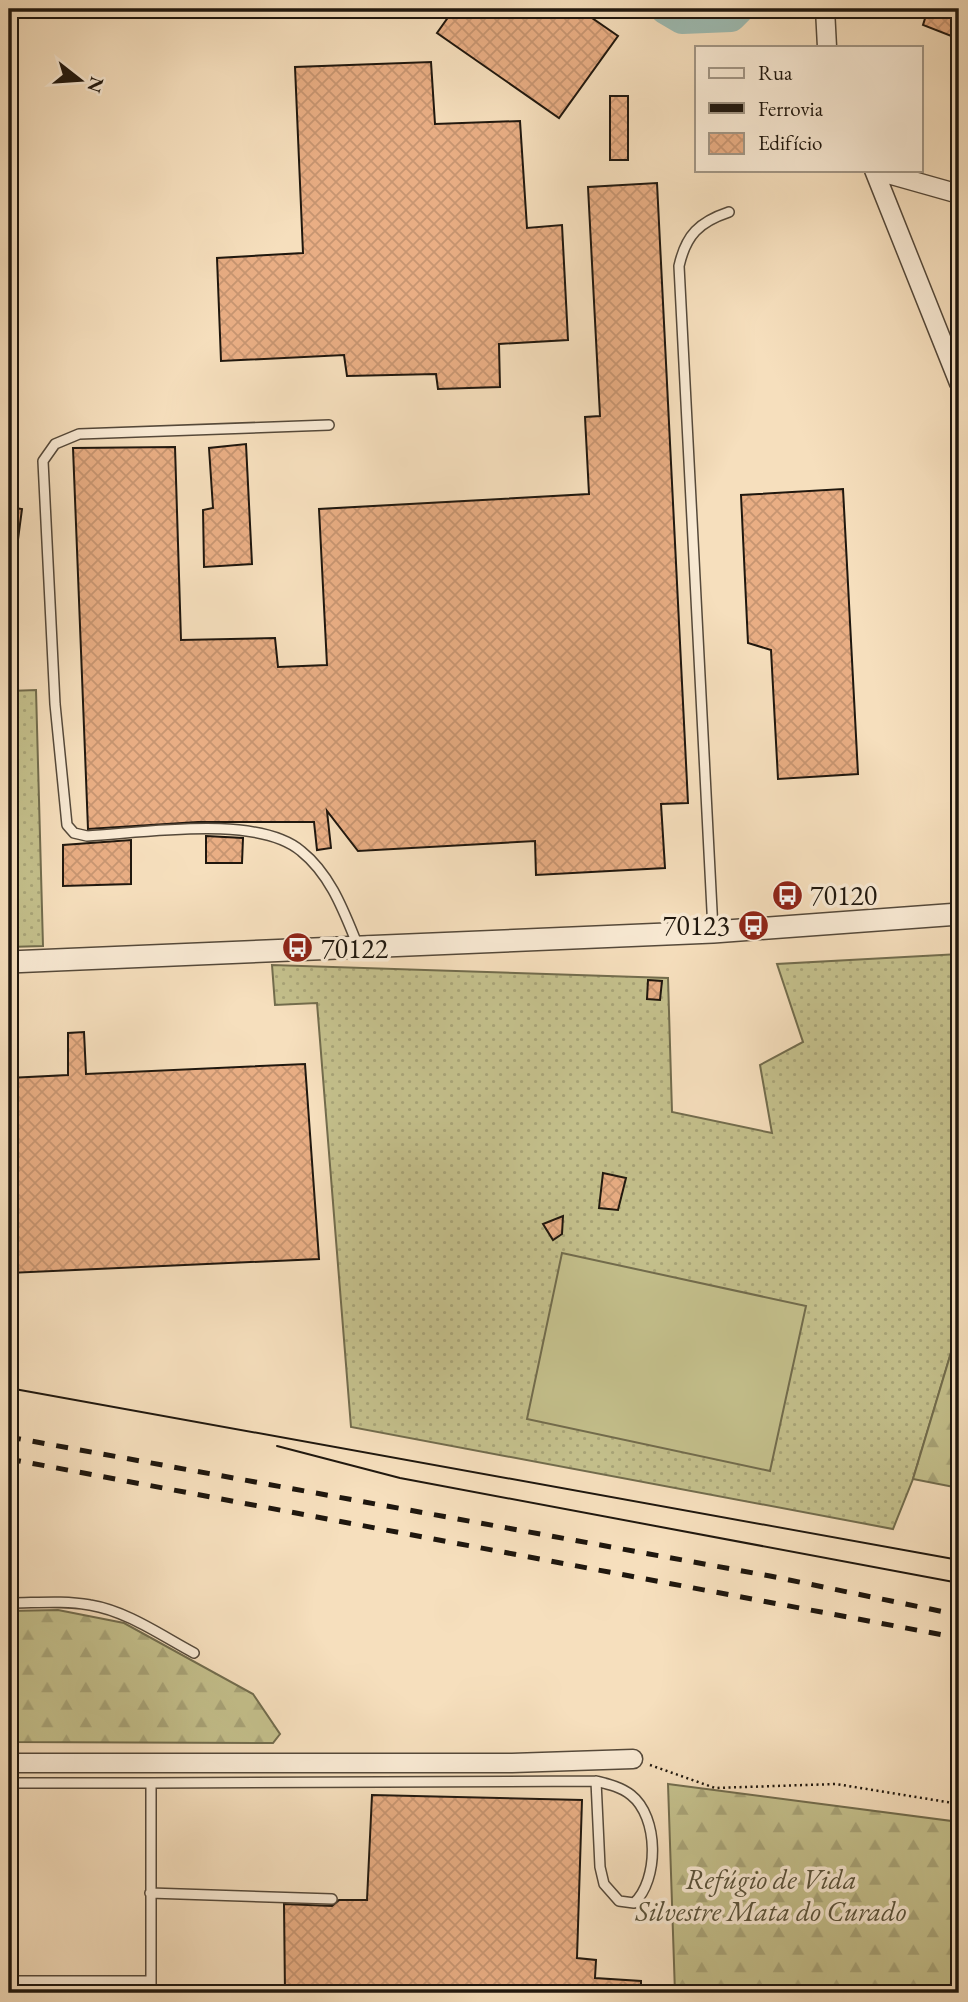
<svg xmlns="http://www.w3.org/2000/svg" width="968" height="2002" font-family="'EB Garamond',serif">
  <style>
    .grass { fill: url(#grass-dots); stroke: #726c4d; stroke-width: 2 }
    .forest { fill: url(#forest-firs); stroke: #726c4d; stroke-width: 2 }
    .garden { fill: #c4c08c; stroke: #726c4d; stroke-width: 2 }
    .lines { fill: none; stroke-linecap: round; stroke-linejoin: round }
    .river { stroke: #9dbcb3; stroke-width: 30 }
    .building { fill: url(#building-cross-hatch); stroke: #1f170e; stroke-width: 2 }
    .service-casing { stroke: #55493a; stroke-width: 12 }
    .minor-casing { stroke: #55493a; stroke-width: 21 }
    .tertiary-casing { stroke: #55493a; stroke-width: 24 }
    .path { stroke: #1f170e; stroke-width: 2.5; stroke-dasharray: 2 3.5; stroke-linecap: butt }
    .service { stroke: #f9ead4; stroke-width: 9 }
    .minor { stroke: #f9ead4; stroke-width: 18 }
    .tertiary { stroke: #f9ead4; stroke-width: 21 }
    .tram { stroke: #1f170e; stroke-width: 2 }
    .rail { stroke: #1f170e; stroke-width: 5; stroke-dasharray: 12 12; stroke-linecap: butt }
    .labels { text-anchor: middle; stroke-width: 7; stroke-linejoin: round; paint-order: stroke }
    .poi-label { font-size: 28px; fill: #1f170e; stroke: #f9ead4; text-anchor: start }
    .park-label { font-size: 28px; font-style: italic; fill: #59523a; stroke: #f9ead4 }
  </style>
  <defs>
    <pattern id="grass-dots" width="8" height="8" patternUnits="userSpaceOnUse" patternTransform="scale(1.75)"><rect width="8" height="8" fill="#c4c08c"/><path d="M2 2h.1M6 6h.1" fill="none" stroke="#a8a478" stroke-width="1.8" stroke-linecap="round"/></pattern>
    <pattern id="forest-firs" width="22" height="20" patternUnits="userSpaceOnUse" patternTransform="scale(1.75)"><rect width="22" height="20" fill="#c4c08c"/><path d="M5 1l3.5 6h-7zM16 11l3.5 6h-7z" fill="#a8a478"/></pattern>
    <pattern id="building-cross-hatch" width="8" height="8" patternUnits="userSpaceOnUse" patternTransform="scale(1.75)"><rect width="8" height="8" fill="#e9ae84"/><path d="M0 0l8 8M0 8l8-8" fill="none" stroke="#c79571"/></pattern>
  </defs>
  <rect width="100%" height="100%" fill="#f6dfbd"/>
  <filter id="stains"><feTurbulence type="fractalNoise" baseFrequency=".00286" numOctaves="4"/><feColorMatrix values="0 0 0 0 .2 0 0 0 0 .09 0 0 0 0 .02 0 0 0 .5 -.17"/></filter>
  <radialGradient id="worn" r=".72"><stop offset=".6" stop-color="#630" stop-opacity="0"/><stop offset="1" stop-color="#630" stop-opacity=".3"/></radialGradient>
  <path class="grass" d="M36 690 43 946 9 947V691Z
    M959 954V1326L913 1479 893 1529 351 1427 317 1003 275 1005 272 965 668 978 672 1112 772 1133 760 1065 803 1042 777 964Z"/>
  <path class="forest" d="M959 1326V1488L913 1479Z
    M58 1610 124 1623 253 1694 280 1734 273 1743 9 1742V1611Z
    M668 1784 959 1822V1993H675Z"/>
  <path class="garden" d="M562 1253 806 1306 770 1471 527 1419Z"/>
  <g class="lines">
    <path class="river" d="M665 9 682 19 731 17 739 9"/>
  </g>
  <path class="building" d="M454 9H579L618 36 559 118 437 33Z
    M928 9H959V39L923 25Z
    M431 62 435 124 520 121 527 228 562 225 568 340 499 344 500 387 438 389 436 374 347 376 344 355 221 361 217 258 303 253 295 67Z
    M610 96H628V160H610Z
    M657 183 688 803 661 804 665 868 536 875 535 841 358 851 327 811 331 848 317 850 314 822H198L88 829 73 448 175 447 181 640 275 638 278 667 327 665 319 509 589 494 585 417 600 416 588 187Z
    M246 444 252 564 204 567 203 510 213 508 209 448Z
    M843 489 858 774 778 779 771 650 748 643 741 495Z
    M9 507 22 509 17 547 9 546Z
    M206 836 243 838 242 863H206Z
    M131 840V884L63 886V845Z
    M648 980 662 981 660 1000 647 999Z
    M84 1032 86 1074 305 1064 319 1259 9 1273V1078L68 1075V1033Z
    M603 1173 626 1178 618 1210 599 1208Z
    M563 1216 562 1234 553 1240 543 1224Z
    M372 1795 582 1800 577 1958 596 1960 595 1978 641 1981V1993H285L284 1904 332 1906 339 1900H367Z"/>
  <g class="lines">
    <defs>
      <path id="service" d="M329 425 79 434 55 444 43 461 55 704 67 825 74 833 87 836C143 833 257 814 301 851 331 875 344 912 358 946
        M713 930 679 266C686 235 699 222 729 212
        M9 1603C36 1603 63 1600 90 1605 127 1611 162 1636 194 1653
        M9 1783H151
        M150 1893 332 1899
        M9 1981H151
        M151 1993V1783L596 1781C608 1784 621 1787 631 1795 659 1817 659 1880 634 1903L619 1901 604 1884 600 1867 596 1781"/>
      <path id="minor" d="M825 9 827 47
        M874 170 959 383
        M874 170 959 194
        M9 1763H512L633 1759"/>
      <path id="tertiary" d="M9 962 713 932 959 914"/>
    </defs>
    <use href="#service" class="service-casing"/>
    <use href="#minor" class="minor-casing"/>
    <use href="#tertiary" class="tertiary-casing"/>
    <path class="path" d="M650 1765 715 1788 836 1784 959 1804"/>
    <use href="#service" class="service"/>
    <use href="#minor" class="minor"/>
    <use href="#tertiary" class="tertiary"/>
    <path class="tram" d="M9 1388 959 1560
      M277 1446 400 1478 959 1583"/>
    <path class="rail" d="M9 1437 770 1576 959 1615
      M9 1459 959 1638"/>
  </g>
  <defs>
    <symbol id="bus-disc" viewBox="-11 -11 22 22"><circle r="9.5" fill="#8f2418" stroke="#f9ead4"/><path d="M-5-6H5V4H4V6H2V4H-2V6H-4V4H-5ZM-3.5-4V0h7V-4ZM-3.5 1.2v1.5H-2V1.2ZM2 1.2v1.5H3.5V1.2Z" fill="#fff"/></symbol>
  </defs>
  <g fill-rule="evenodd">
    <use href="#bus-disc" x="770" y="878" width="35" height="35"/>
    <use href="#bus-disc" x="736" y="908" width="35" height="35"/>
    <use href="#bus-disc" x="280" y="930" width="35" height="35"/>
  </g>
  <g class="labels">
    <g class="poi-label">
      <text x="810" y="905">70120</text>
      <text x="730" y="935" text-anchor="end">70123</text>
      <text x="321" y="958">70122</text>
    </g>
    <g class="park-label">
      <text x="771" y="1889">Refúgio de Vida<tspan x="771" dy="32">Silvestre Mata do Curado</tspan></text>
    </g>
  </g>
  <rect width="968" height="2002" fill="none" stroke="#f6dfbd" stroke-width="35"/>
  <rect x="10" y="10" width="947" height="1981" fill="none" stroke="#1f170e" stroke-width="3.5"/>
  <rect x="18" y="18" width="933" height="1967" fill="none" stroke="#1f170e" stroke-width="2"/>
  <rect x="695" y="46" width="228" height="126" fill="#f9ead4" stroke="#a29685" stroke-width="2"/>
  <rect x="709" y="68" width="35" height="10" fill="#f9ead4" stroke="#a29685" stroke-width="2"/>
  <text x="758" y="80" font-size="21" fill="#1f170e">Rua</text>
  <rect x="709" y="103" width="35" height="10" fill="#1f170e" stroke="#a29685" stroke-width="2"/>
  <text x="758" y="116" font-size="21" fill="#1f170e">Ferrovia</text>
  <rect x="709" y="133" width="35" height="21" fill="url(#building-cross-hatch)" stroke="#a29685" stroke-width="2"/>
  <text x="758" y="150" font-size="21" fill="#1f170e">Edifício</text>
  <g transform="translate(80 80) rotate(107)" stroke="#f9ead4" stroke-width="5" paint-order="stroke">
  <path d="M0-5L12 26L0 18L-12 26Z" fill="#1f170e"/>
  <text y="-10" font-size="19" font-weight="bold" text-anchor="middle" fill="#1f170e">N</text>
  </g>
  <rect width="100%" height="100%" filter="url(#stains)"/>
  <rect width="100%" height="100%" fill="url(#worn)"/>
</svg>
